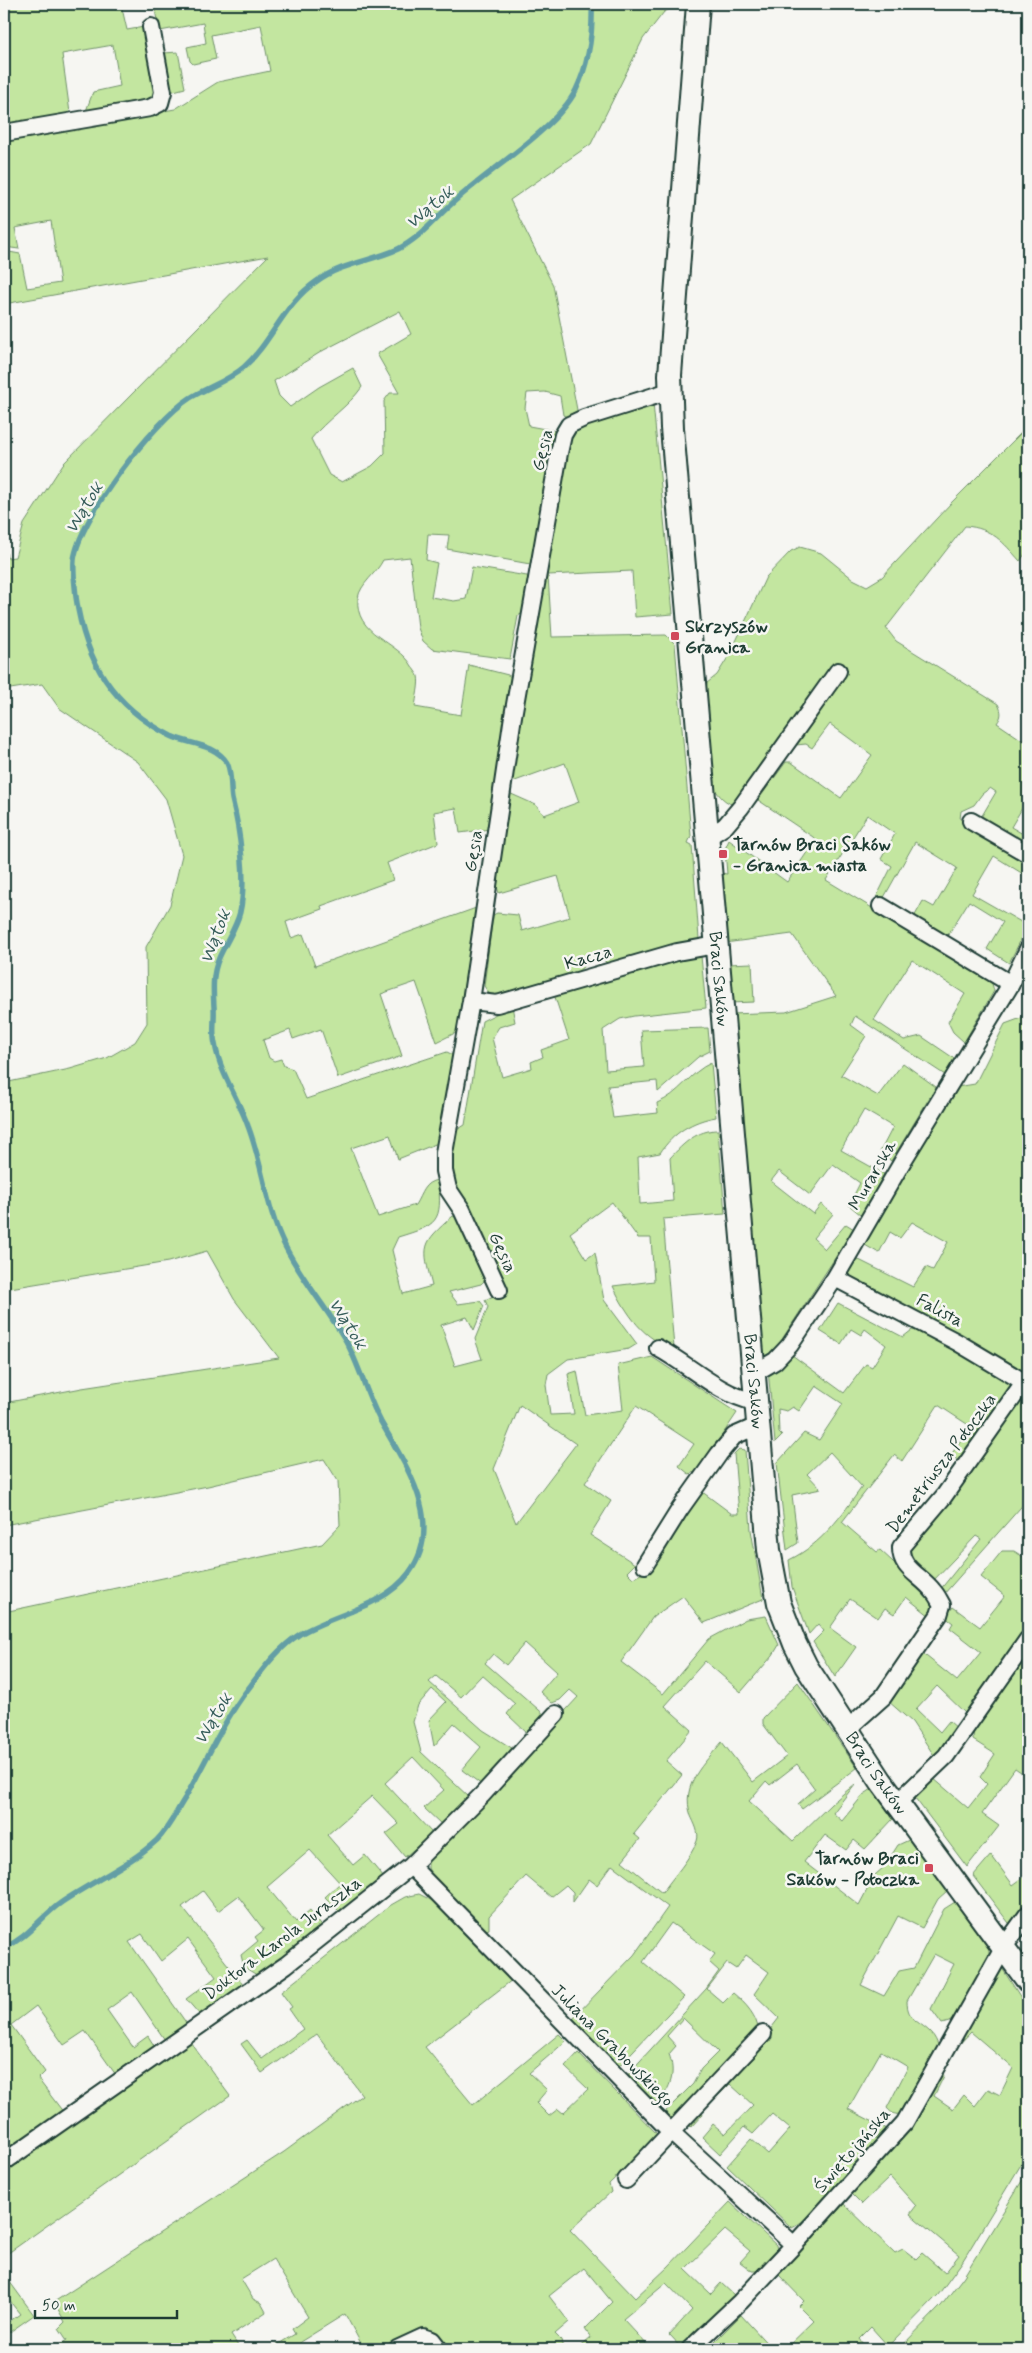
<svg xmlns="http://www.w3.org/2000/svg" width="1032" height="2353" font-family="Mynerve,sans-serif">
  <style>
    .green { fill: #c3e6a0; stroke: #71926a; fill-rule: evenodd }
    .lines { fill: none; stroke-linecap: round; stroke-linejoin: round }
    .stream { stroke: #649ea5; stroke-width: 5.5 }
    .street-casing { stroke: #1f3d34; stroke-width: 20 }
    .secondary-casing { stroke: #1f3d34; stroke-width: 26 }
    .street { stroke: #f6f6f2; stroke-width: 16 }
    .secondary { stroke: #f6f6f2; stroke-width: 22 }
    .poi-dot { fill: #d1495b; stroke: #f6f6f2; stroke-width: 2 }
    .labels { text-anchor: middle; stroke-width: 5; stroke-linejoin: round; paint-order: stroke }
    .street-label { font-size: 18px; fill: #1f3d34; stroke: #f6f6f2 }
    .poi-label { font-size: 18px; font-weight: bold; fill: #1f3d34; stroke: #f6f6f2; text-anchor: start }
    .water-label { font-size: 19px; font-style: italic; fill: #365d5a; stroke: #f6f6f2 }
  </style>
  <rect width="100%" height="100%" fill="#f6f6f2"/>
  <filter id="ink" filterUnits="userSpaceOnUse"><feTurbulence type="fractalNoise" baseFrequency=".02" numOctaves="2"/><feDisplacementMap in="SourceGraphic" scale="10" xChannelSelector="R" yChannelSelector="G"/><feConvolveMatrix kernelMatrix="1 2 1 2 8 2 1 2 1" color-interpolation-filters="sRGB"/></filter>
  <g filter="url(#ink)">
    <path class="green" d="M4 4H121L127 30 144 27 155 97 86 111 93 92 120 86 113 45 62 54 70 113 4 126V62L8 61 4 28Z
      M154 4H679L664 12 643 39 591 144 510 200 553 285 578 415 569 418 563 415 560 396 545 392 527 393 525 408 529 426 556 431 537 561 530 564 447 549 449 535 428 534 426 560 437 563 431 597 454 601 466 599 472 567 533 577 526 611 518 616 510 659 432 649 423 641 418 628 410 557 383 560C377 573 360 584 358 598 354 635 398 641 412 666 413 669 417 673 418 676 420 684 416 698 415 707L461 715 469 665 508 675 514 679 490 829 460 833 456 808 434 812 438 843 387 863 393 880 321 906 322 909 286 922 291 938 303 934 315 966 476 908 457 1032 437 1042 416 982 381 994 402 1056 338 1078 321 1029 293 1039 290 1030 263 1040 269 1058 274 1061 281 1059 284 1066 293 1069 306 1099 447 1052 453 1055 438 1143 398 1159 390 1135 351 1148 378 1217 415 1205C422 1194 423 1182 438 1180 443 1223 437 1225 398 1237L392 1250 403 1294 432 1286C422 1245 421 1244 453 1216L461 1219 486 1279 481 1284 449 1292 458 1304 480 1301 484 1306 474 1330 467 1317 441 1325 455 1366 482 1359 475 1339 488 1307 485 1300 506 1290 452 1187 449 1167 455 1131 465 1125 482 1021 512 1006 515 1022 499 1027 492 1038 502 1077 532 1068 531 1062 543 1057 541 1050 569 1040 554 994 698 954 701 956 706 1008 634 1016 620 1019 603 1030 606 1070 644 1067 641 1030 708 1028 710 1051 698 1057 658 1092 657 1081 608 1086 613 1118 658 1113 657 1103C679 1095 690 1072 711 1063L716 1117C692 1121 673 1133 660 1153L638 1157 640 1204 673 1201 670 1158C684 1143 697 1130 718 1130L725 1214 663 1219 674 1348C644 1341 626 1313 613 1286L654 1281 651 1238H638L612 1202 570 1233 586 1259 595 1253 604 1300 637 1344 629 1349 568 1359 548 1374 546 1385 550 1415 574 1414 568 1374 577 1371 585 1415 623 1410 618 1365 652 1357 737 1413 698 1471 689 1474 679 1466 694 1444 636 1406 585 1483 611 1501 590 1535 635 1564 627 1572 633 1578 647 1571 701 1491 732 1514H739L734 1454 739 1449 745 1450 751 1530 763 1599 704 1623 683 1596 653 1617 621 1662 663 1694 709 1639 746 1619 766 1616 779 1645 773 1655 741 1692 705 1661 665 1706 692 1730 666 1761 682 1775 634 1834 640 1839 622 1861 662 1893C672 1878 691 1858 697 1841 700 1833 694 1823 691 1816 680 1784 704 1764 722 1742L753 1782 787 1756 763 1724V1718L798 1682 857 1768 802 1809 798 1804 815 1789 797 1764 770 1785 766 1781 749 1801 793 1841 831 1804 855 1784 833 1813 842 1821 863 1795 872 1789 893 1819 865 1849 854 1840 846 1850 825 1835 804 1862 859 1905 875 1875 884 1867 898 1845 909 1840 947 1891 938 1899 922 1928 898 1916 861 1985 884 1996 899 1971 914 1968 944 1909 955 1902 989 1949V1959L958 2016 949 2022 942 2024 931 2009 954 1964 934 1954 907 2001C907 2020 919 2021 930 2032 935 2036 937 2043 940 2049L903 2114C895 2115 892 2114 887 2108L908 2067 881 2051 848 2109 887 2129C872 2150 812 2219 792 2228L727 2166 751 2139 768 2154 790 2129 772 2114 753 2134 744 2127 720 2154 702 2137 713 2124 725 2134 753 2105 730 2084 702 2112 703 2114 691 2127 686 2122 755 2049 779 2018 754 1994 769 1972 746 1955 736 1969 727 1963 707 1989 723 2003 733 1993C746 2004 757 2015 759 2033L673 2126 668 2119 666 2111 693 2084 701 2069 718 2052 683 2018 667 2036 676 2046 669 2054C676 2074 671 2087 658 2103H651L628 2080 629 2073 706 1989 719 1971 709 1962 715 1954 671 1923 643 1962 684 1997 617 2068 570 2021 634 1955 668 1907 612 1865 597 1885 589 1879 573 1902V1892L566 1885 551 1897 526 1876 489 1916V1929L483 1931 433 1879 428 1868V1857L477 1807 578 1697 570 1690 560 1700 552 1703 540 1692 557 1672 525 1643 506 1665 493 1654 485 1663 546 1716 529 1735 507 1714 515 1704 482 1675 461 1697 436 1676 429 1682 483 1730 515 1750 482 1785 462 1770 481 1747 454 1723 434 1746 429 1720 446 1702 432 1689 418 1705 413 1722 421 1752 470 1798 441 1824 424 1808 444 1790 413 1757 385 1783 432 1833 405 1857 386 1834 399 1824 372 1796 327 1835 353 1865 365 1855 384 1878 342 1914 325 1897 340 1883 310 1850 267 1887 296 1922 310 1910 324 1928 260 1977 244 1967 241 1955 258 1941 255 1937 264 1930 238 1896 218 1911 203 1891 182 1907 244 1985 200 2015 186 1999 216 1977 188 1939 161 1961 142 1934 129 1942 187 2024 165 2040 132 1992 107 2010 133 2047 148 2036 155 2047 116 2075 85 2031 64 2045 36 2006 11 2025 45 2072 38 2079 64 2113 4 2155V1612L322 1544 340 1525 338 1481 324 1459 208 1486 4 1525V1403L82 1388 279 1358 234 1299 207 1251 168 1262 4 1289V1083L70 1069 107 1058 135 1042 147 1023 146 947 170 905 182 855 166 799 138 762 59 708 42 684 4 690V540L7 558 15 557 24 524 63 464 268 256 4 304V251L20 254 27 288 60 283 51 221 15 228 19 249 4 247V140L175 109 218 82 270 71 261 25 211 35 216 59 193 64 190 61 187 47 206 43 203 23 160 31 164 53 178 52 185 88 170 92ZM400 311 411 334 377 354 399 393H390L384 401 385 453 372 466 342 482 329 475 311 439C327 419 348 407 362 387L353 368 319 387 290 407 279 396 274 381 324 350ZM520 1405 576 1444 516 1523 494 1469Z
      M653 403 673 614 635 617 632 571 548 575 552 637 666 635 675 644 691 836 688 843 692 845 699 939 608 966 600 953 571 977 496 999 488 992 484 986 493 915 497 913 518 915 522 931 570 917 558 876 499 893 495 881 509 793 536 805 544 815 579 802 565 763 515 781 510 780 571 429Z
      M1028 426V550L1020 561C1003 542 992 528 965 526L886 628 896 641 998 704C1002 712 1002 716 997 723L1028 744V798L1011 827 1028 837V846L980 819 996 792 990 788 982 794 974 805 961 811 960 819 1028 859V877L994 856 972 894 1028 926 1009 963 987 949 1003 922 969 901 946 938 913 919 923 901 934 907 957 868 915 842 882 901 877 896 892 866 881 859 895 834 867 815 826 880 991 980 994 991 964 1042 953 1032 948 1022 965 994 912 960 874 1020 904 1040 921 1036 955 1059 945 1075 855 1016 851 1025 866 1036 841 1075 878 1096 903 1063 936 1087 891 1161 880 1152 893 1127 864 1110 841 1150 884 1174 861 1215 849 1205 860 1183 833 1164 810 1195 779 1171 771 1181 813 1214 821 1204 833 1214 813 1238 825 1249 846 1224 854 1229 775 1350 767 1359H759L731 1014 786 1012 836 996 792 934 725 943 720 873 727 874 725 849 729 840 787 882 816 839 758 800 786 762H791L841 798 872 755 830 724 812 748 806 744 796 745 830 693 737 805C725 804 720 796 713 787L705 695 707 683 717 675 730 654 766 577 791 551 800 547 821 553 853 579 867 586 882 577 951 503Z
      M752 963 754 1002 730 1003 727 964Z
      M1028 1009V1378L864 1286 847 1273 855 1258 913 1287 926 1267 933 1270 948 1242 912 1222 900 1238 890 1232 879 1253 863 1244 957 1087 975 1084 1005 1024 1024 1017Z
      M838 1303 903 1337 912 1330H927L1020 1383 963 1464 951 1455 970 1426 938 1405 902 1461 894 1455 842 1522 877 1552 880 1550 930 1596 934 1614 930 1616 906 1597 894 1614 885 1608 878 1618 850 1599 830 1628 856 1647 835 1677 813 1642 824 1631 818 1624 809 1634 792 1587 789 1560C822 1544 841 1516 862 1487L830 1452 807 1474 821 1489 792 1495 798 1543 787 1550 777 1463 804 1433 819 1440 843 1404 816 1386 799 1411 793 1407 787 1411 778 1409 779 1433 782 1436 775 1443 768 1370 792 1355 844 1393 866 1364 872 1367 886 1345 865 1329 861 1335 851 1329 841 1344 820 1331Z
      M1028 1383V1499L944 1594 940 1590 981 1539 976 1536 932 1582 905 1558 904 1549Z
      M1002 1551H1014L1028 1560V1625L967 1715 937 1686 916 1709 940 1732 949 1721 958 1729 937 1760 912 1722 888 1701 921 1652 957 1681 981 1652 950 1628 953 1623 945 1617 953 1607 980 1627 1005 1596 981 1577Z
      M1028 1651V1777L1015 1768 982 1814 999 1826 967 1867 915 1798 933 1778 968 1808 987 1784 980 1777 995 1754 973 1740 974 1725Z
      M991 1855 1013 1885 1028 1874V1904L1012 1927 973 1876Z
      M419 1894 433 1901 512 1980 425 2047 473 2105 559 2034 566 2041 529 2073 547 2090 536 2103 549 2116 558 2109 563 2113 588 2089 565 2067 578 2053 659 2136 609 2184 611 2192 570 2230 635 2298 668 2267 730 2202 776 2245 777 2250 756 2271H752L740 2262 750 2251 725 2230 685 2269 711 2294 721 2283 735 2296 682 2349 669 2335 692 2310 666 2283 623 2319 651 2349H578L591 2338 585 2329 612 2302 584 2268 549 2296 569 2322 555 2334 561 2340 563 2349H447L427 2327 387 2349H364L345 2314 300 2342 304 2349H270L295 2334 292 2329 308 2317 273 2259 241 2279 253 2299 261 2303 266 2312 231 2335 240 2349H53L67 2340 59 2328 65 2322 54 2302 284 2152 362 2095 317 2034 262 2073 241 2044 247 2040 262 2059 303 2029 289 2009 292 2007 281 1992 391 1905 405 1897Z
      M1002 1968 1028 2009V2153L962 2262 938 2295 888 2346 871 2327 859 2339 867 2349H785L814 2321 799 2306 804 2301 778 2274 844 2204 895 2253 903 2249 916 2259 922 2253 945 2273 959 2255 910 2214 916 2206 890 2177 862 2204 852 2194 914 2122 942 2071 944 2076 934 2096 953 2109 964 2095 975 2106 988 2089 1000 2095 1013 2068 971 2032 947 2057 997 1970Z
      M188 2039 230 2096 4 2256V2167Z
      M1028 2171V2349H899L941 2306 964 2276Z
      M4 2274 34 2315 4 2336V2325L20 2314 8 2299 4 2301Z
      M741 2315 772 2349H706H707Z"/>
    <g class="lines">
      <path class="stream" d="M4 1948C30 1936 40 1917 62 1902 93 1881 130 1865 157 1840 169 1828 176 1812 185 1798 206 1762 223 1721 248 1689 263 1669 278 1648 300 1634 334 1614 384 1607 409 1573 446 1523 406 1466 381 1422 367 1396 360 1367 346 1341 327 1308 302 1280 285 1246 266 1209 263 1165 248 1126 238 1098 220 1073 215 1044 212 1032 215 1020 214 1007 213 989 212 974 219 958 226 942 236 928 240 912 247 881 240 830 232 799 230 788 232 773 227 763 216 744 188 744 171 736 113 707 85 661 76 597 75 585 73 572 74 560 79 518 154 421 190 398 208 387 228 381 244 367 273 341 283 304 317 281 342 263 372 261 398 249 421 238 437 216 456 200 489 170 557 128 576 90 589 63 593 33 592 4"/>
      <defs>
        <path id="street" d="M4 133 150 108 160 103 163 92 151 27
          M971 821 1028 854
          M707 838 725 826 741 807 838 671
          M881 906 1011 984
          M471 1001 497 1004 677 952 716 945
          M835 1278 957 1342 1024 1382 944 1496 901 1547C900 1569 921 1575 933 1591 937 1595 939 1600 942 1605L939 1615 883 1697 846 1730
          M499 1290 462 1210 448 1189 444 1171V1153L471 1001 513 716 559 453 563 435 569 425 584 418 670 391
          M658 1348C691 1366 718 1394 755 1402
          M753 1371 763 1368 775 1361 790 1345 835 1278 904 1159 1011 984 1028 949
          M645 1565 680 1509 719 1454 734 1436 757 1426
          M897 1803 946 1756 1028 1639
          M411 1866 672 2133 794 2245
          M4 2162 286 1965 411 1866 482 1795 556 1714
          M626 2180 763 2034
          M397 2349 423 2337 432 2340 439 2349
          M690 2349 740 2302 794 2245 905 2122 1004 1947 1028 1914"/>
        <g id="secondary">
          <path id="s1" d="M698 4 670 375 672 428 769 1550 779 1603 795 1644 806 1666 881 1781 1028 1981"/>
        </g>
      </defs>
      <use href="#street" class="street-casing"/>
      <use href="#secondary" class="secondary-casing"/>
      <use href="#street" class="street"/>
      <use href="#secondary" class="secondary"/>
    </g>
  </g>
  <g class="poi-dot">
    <rect x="670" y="631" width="10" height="10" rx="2.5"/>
    <rect x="718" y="849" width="10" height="10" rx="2.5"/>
    <rect x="924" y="1863" width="10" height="10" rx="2.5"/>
  </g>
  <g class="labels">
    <g class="street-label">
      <text transform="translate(542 450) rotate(-76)" y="6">Gęsia</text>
      <text transform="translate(473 851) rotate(-81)" y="6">Gęsia</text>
      <text transform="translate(588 957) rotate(-16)" y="6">Kacza</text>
      <text dy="6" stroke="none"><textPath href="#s1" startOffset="978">Braci Saków</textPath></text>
      <text transform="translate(872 1175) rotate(-60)" y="6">Murarska</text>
      <text transform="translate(503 1252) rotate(65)" y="6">Gęsia</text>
      <text transform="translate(940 1310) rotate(28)" y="6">Falista</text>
      <text dy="6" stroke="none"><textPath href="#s1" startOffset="1382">Braci Saków</textPath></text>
      <text transform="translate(941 1463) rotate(-53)" y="6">Demetriusza Potoczka</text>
      <text dy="6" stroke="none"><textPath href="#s1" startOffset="1802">Braci Saków</textPath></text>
      <text transform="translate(282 1938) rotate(-37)" y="6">Doktora Karola Juraszka</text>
      <text transform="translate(613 2045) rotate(45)" y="6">Juliana Grabowskiego</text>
      <text transform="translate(852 2150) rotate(-49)" y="6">Świętojańska</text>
    </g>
    <g class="poi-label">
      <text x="685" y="632">Skrzyszów<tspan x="685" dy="21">Granica</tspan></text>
      <text x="733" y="850">Tarnów Braci Saków<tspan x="733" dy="21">- Granica miasta</tspan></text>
      <text x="919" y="1864" text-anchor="end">Tarnów Braci<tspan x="919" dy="21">Saków - Potoczka</tspan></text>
    </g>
    <g class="water-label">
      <text transform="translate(429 206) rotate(-40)" y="7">Wątok</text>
      <text transform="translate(83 507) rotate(-59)" y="7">Wątok</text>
      <text transform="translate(214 936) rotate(-69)" y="7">Wątok</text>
      <text transform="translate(349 1323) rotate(58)" y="7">Wątok</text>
      <text transform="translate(212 1718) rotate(-59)" y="7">Wątok</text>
    </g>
  </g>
  <rect width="1032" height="2353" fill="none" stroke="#f6f6f2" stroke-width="20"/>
  <rect x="10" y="10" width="1012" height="2333" fill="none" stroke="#1f3d34" stroke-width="2" filter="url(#ink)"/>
  <path d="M35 2310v8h142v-8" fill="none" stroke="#1f3d34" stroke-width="2.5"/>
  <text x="42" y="2310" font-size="15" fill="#1f3d34" stroke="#f6f6f2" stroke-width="4" paint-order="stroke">50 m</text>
</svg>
